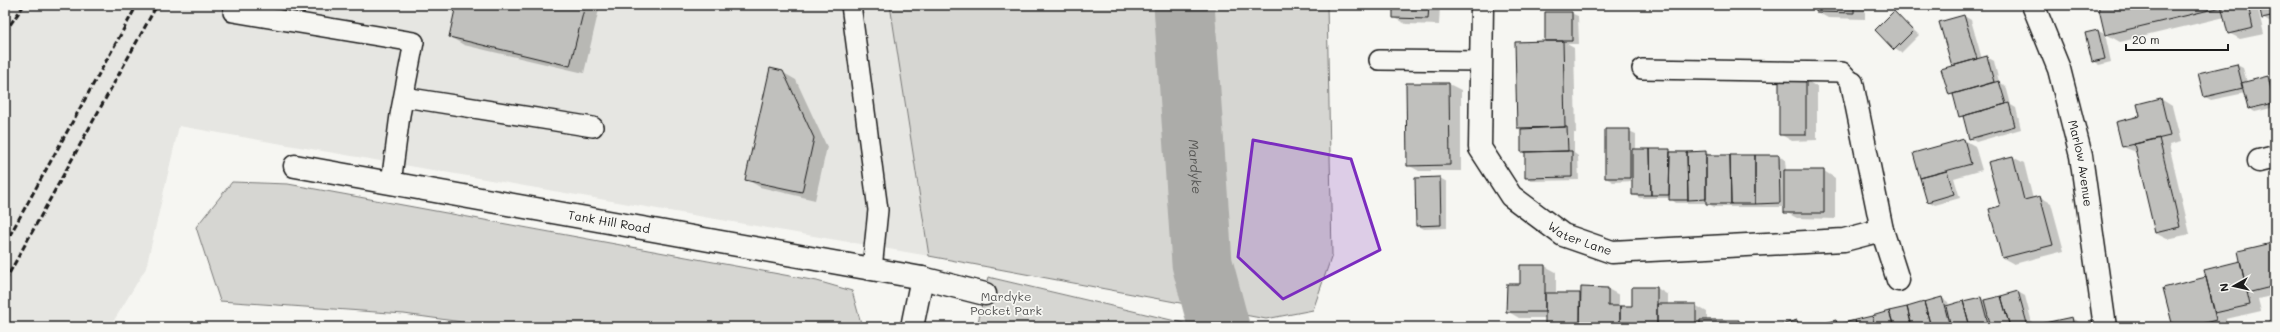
<svg xmlns="http://www.w3.org/2000/svg" width="2280" height="332" font-family="Mali,sans-serif">
  <style>
    .built { fill: #e6e6e2 }
    .green { fill: #d6d6d2; stroke: #797977 }
    .shadow { fill: #0003 }
    .lines { fill: none; stroke-linecap: round; stroke-linejoin: round }
    .river { stroke: #acaca9; stroke-width: 61 }
    .building { fill: #c0c0bd; stroke: #1c1c1c }
    .service-casing { stroke: #1c1c1c; stroke-width: 22 }
    .minor-casing { stroke: #1c1c1c; stroke-width: 25 }
    .service { stroke: #f6f6f2; stroke-width: 19 }
    .minor { stroke: #f6f6f2; stroke-width: 22 }
    .rail { stroke: #1c1c1c; stroke-width: 3; stroke-dasharray: 6 3; stroke-linecap: butt }
    .marked { fill: #7b2cbf; fill-opacity: 0.2; stroke: #7b2cbf; stroke-width: 3; stroke-linejoin: round }
    .labels { text-anchor: middle; stroke-width: 3.5; stroke-linejoin: round; paint-order: stroke }
    .street-label { font-size: 12px; fill: #1c1c1c; stroke: #f6f6f2 }
    .park-label { font-size: 12px; fill: #545453; stroke: #f6f6f2 }
    .water-label { font-size: 13px; font-style: italic; fill: #565654; stroke: #f6f6f2 }
  </style>
  <rect width="100%" height="100%" fill="#f6f6f2"/>
  <filter id="ink" filterUnits="userSpaceOnUse"><feTurbulence type="fractalNoise" baseFrequency=".025" numOctaves="2"/><feDisplacementMap in="SourceGraphic" scale="8" xChannelSelector="R" yChannelSelector="G"/><feConvolveMatrix kernelMatrix="1 2 1 2 8 2 1 2 1" color-interpolation-filters="sRGB"/></filter>
  <g filter="url(#ink)">
    <path class="built" d="M5 5H890L929 256 179 126 146 268 110 327H5Z"/>
    <path class="green" d="M890 5H1327L1332 255 1313 310 1266 319 929 256Z
      M232 182 288 184 817 281 852 291 862 327H498L404 314 220 301 196 227Z
      M988 277 1201 327H977Z"/>
    <path class="shadow" d="M458 5H600L584 73 464 45 450 37Z
      M1394 5H1440L1439 25 1406 24 1394 18Z
      M1817 5H1865V19L1828 18 1817 12Z
      M2099 5H2257L2264 34 2240 39 2229 33 2225 17 2120 42 2106 34Z
      M2260 5H2275V21L2269 22 2263 18Z
      M1894 12 1919 35 1901 53 1895 49Z
      M1571 13 1578 16 1579 44H1567L1574 48 1576 133H1574V153L1578 156 1579 180 1533 181 1526 177V153L1522 151V130L1518 128 1549 42Z
      M1964 16 1971 20 1982 59 1987 57 1994 61 1999 82 2006 86 2011 105 2016 108 2021 129 1976 142 1970 138 1965 118 1960 116 1955 97 1950 94 1953 67Z
      M2098 31 2105 34 2111 62 2099 65 2093 61 2086 34Z
      M2237 65 2243 68 2247 82 2267 77 2274 81 2275 107 2255 112 2248 108 2245 93 2211 100 2205 97Z
      M782 72 796 80 827 147 815 200 760 187 746 179Z
      M1806 80 1817 87V140L1792 141 1780 134Z
      M1407 84H1449L1461 90V171H1419L1408 165Z
      M2161 99 2172 106 2181 142 2169 145 2190 234 2167 239 2155 233 2136 152 2123 147 2141 117Z
      M1629 131 1636 134V150L1705 152 1712 156H1779L1785 160 1786 171H1824L1835 178V219L1797 218 1785 212V207H1714L1707 203H1676L1670 198H1640L1633 195V181L1613 182 1606 178Z
      M1964 140 1975 146 1982 170 1954 178 1960 198 1935 205 1928 201 1915 153Z
      M2013 157 2024 163 2033 199 2040 197 2051 203 2064 251 2014 264 2003 258 2001 207Z
      M1440 178 1447 182V228L1424 229 1417 225 1416 179Z
      M2275 232V295L2258 299 2261 311 2226 319V327H2174L2207 278 2205 271 2241 262 2239 252 2273 243Z
      M1545 266 1556 272V294H1581L1608 289 1619 295V307H1633L1657 288 1668 295V305H1695L1707 312V321H1738L1748 327H1546V318H1519L1507 311 1521 285Z
      M2018 292 2025 296 2033 327H1815L1836 321 1842 325 1942 298 1948 302 1949 306 1981 298 1986 301Z
      M2071 318 2083 324V327H2037Z
      M1797 321 1804 327H1782Z"/>
    <g class="lines">
      <path class="river" id="s1" d="M1184 5 1202 263 1219 327"/>
    </g>
    <path class="building" d="M456 5H585L570 66 449 37Z
      M1393 5H1429L1428 19 1393 18Z
      M1816 5H1854V13L1816 12Z
      M2098 5H2221L2222 7 2105 35Z
      M2221 5H2248L2253 28 2228 34Z
      M2259 5H2275V16L2262 19Z
      M1894 11 1913 31 1894 50 1875 30Z
      M1545 12H1572V41H1545Z
      M1964 15 1977 59 1952 66 1939 22Z
      M2098 30 2105 59 2092 62 2085 33Z
      M1545 41H1563L1565 127 1517 128 1515 42Z
      M1987 56 1994 82 1949 95 1941 69Z
      M2237 64 2243 88 2204 97 2198 73Z
      M770 68 783 71 814 138 802 192 745 180Z
      M2268 76 2274 103 2248 109 2241 83Z
      M1779 79H1806V135H1779Z
      M1999 81 2006 104 1959 117 1953 94Z
      M1406 83H1449L1450 165 1407 166Z
      M2161 98 2170 136 2122 147 2116 122 2140 116 2137 104Z
      M2009 103 2015 126 1969 139 1963 116Z
      M1565 127H1567L1568 151 1521 152V129Z
      M1605 129H1630V178H1605Z
      M2159 138 2180 227 2155 233 2134 144Z
      M1964 139 1971 164 1920 178 1913 153Z
      M1632 149H1650L1651 195H1632Z
      M1650 149H1670L1669 195H1651Z
      M1568 151H1572V177L1525 178V152Z
      M1706 151V199L1688 200 1687 152Z
      M1670 152H1687L1688 200H1669Z
      M1706 155H1730L1731 204H1706Z
      M1730 155H1755V204H1731Z
      M1755 155H1779L1780 203 1755 204Z
      M2013 156 2024 200 2040 196 2053 245 2002 258 1989 209 2000 206 1988 162Z
      M1784 170H1824V213H1784Z
      M1947 171 1954 194 1927 202 1920 178Z
      M1440 177 1441 225 1416 226 1415 178Z
      M2275 231V255L2270 232Z
      M2272 243 2275 255V286L2247 293 2238 251Z
      M2240 261 2250 305 2215 313 2204 270Z
      M1520 265H1545V312H1506L1507 284H1520Z
      M2206 277 2216 320 2189 327H2173L2163 288Z
      M1581 287 1608 288V306H1620V327H1580Z
      M1632 287H1657V327H1620V306H1632Z
      M2018 291 2028 327H2010L2001 296Z
      M1545 293H1580V327H1545Z
      M2001 296 2010 327H1991L1984 300Z
      M1942 297 1950 327H1931L1924 302Z
      M1981 297 1989 327H1970L1963 301Z
      M1963 301 1970 327H1951L1946 306Z
      M1924 302 1931 327H1912L1907 307Z
      M1657 304H1696V327H1657Z
      M1907 307 1912 327H1894L1889 311Z
      M1889 311 1894 327H1875L1872 316Z
      M1872 316 1875 327H1857L1855 320Z
      M2072 317 2074 327H2036L2035 325Z
      M1700 320H1739V327H1700Z
      M1797 320 1799 327H1781V325Z
      M1836 320 1838 327H1818V325Z
      M1855 320 1857 327H1838L1837 325Z"/>
    <g class="lines">
      <defs>
        <path id="service" d="M851 5 878 210 872 269
          M233 12 414 42 400 115 391 183
          M1379 60 1482 61
          M1642 69 1842 72 1852 83
          M404 97 593 127"/>
        <g id="minor">
          <path id="s2" d="M1482 5 1480 148 1511 196 1563 235 1612 252 1844 240 1882 230"/>
          <path id="s3" d="M2033 5 2059 69 2081 156 2105 327"/>
          <path d="M1852 83 1882 230 1898 280"/>
          <path d="M2259 161 2275 157"/>
          <path id="s4" d="M295 166 922 278 985 294"/>
          <path d="M912 327 922 278"/>
        </g>
      </defs>
      <use href="#service" class="service-casing"/>
      <use href="#minor" class="minor-casing"/>
      <use href="#service" class="service"/>
      <use href="#minor" class="minor"/>
      <path class="rail" d="M5 32 24 5
        M5 244 137 5
        M5 281 157 5"/>
    </g>
  </g>
  <path class="marked" d="M1253 140 1351 159 1380 250 1283 299 1238 257Z"/>
  <g class="labels">
    <g class="street-label">
      <text dy="4" stroke="none"><textPath href="#s3" startOffset="166">Marlow Avenue</textPath></text>
      <text dy="4" stroke="none"><textPath href="#s4" startOffset="319">Tank Hill Road</textPath></text>
      <text dy="4" stroke="none"><textPath href="#s2" startOffset="282">Water Lane</textPath></text>
    </g>
    <g class="park-label">
      <text x="1006" y="301">Mardyke<tspan x="1006" dy="14">Pocket Park</tspan></text>
    </g>
    <g class="water-label">
      <text dy="5" stroke="none"><textPath href="#s1" startOffset="162">Mardyke</textPath></text>
    </g>
  </g>
  <rect width="2280" height="332" fill="none" stroke="#f6f6f2" stroke-width="20"/>
  <rect x="10" y="10" width="2260" height="312" fill="none" stroke="#1c1c1c" stroke-width="1.5" filter="url(#ink)"/>
  <g transform="translate(2234 286) rotate(262)" stroke="#f6f6f2" stroke-width="3" paint-order="stroke">
  <path d="M0-3L7 15L0 10L-7 15Z" fill="#1c1c1c"/>
  <text y="-6" font-size="11" font-weight="bold" text-anchor="middle" fill="#1c1c1c">N</text>
  </g>
  <path d="M2126 44v6h102v-6" fill="none" stroke="#1c1c1c" stroke-width="2"/>
  <text x="2132" y="44" font-size="12" fill="#1c1c1c" stroke="#f6f6f2" stroke-width="3" paint-order="stroke">20 m</text>
</svg>
